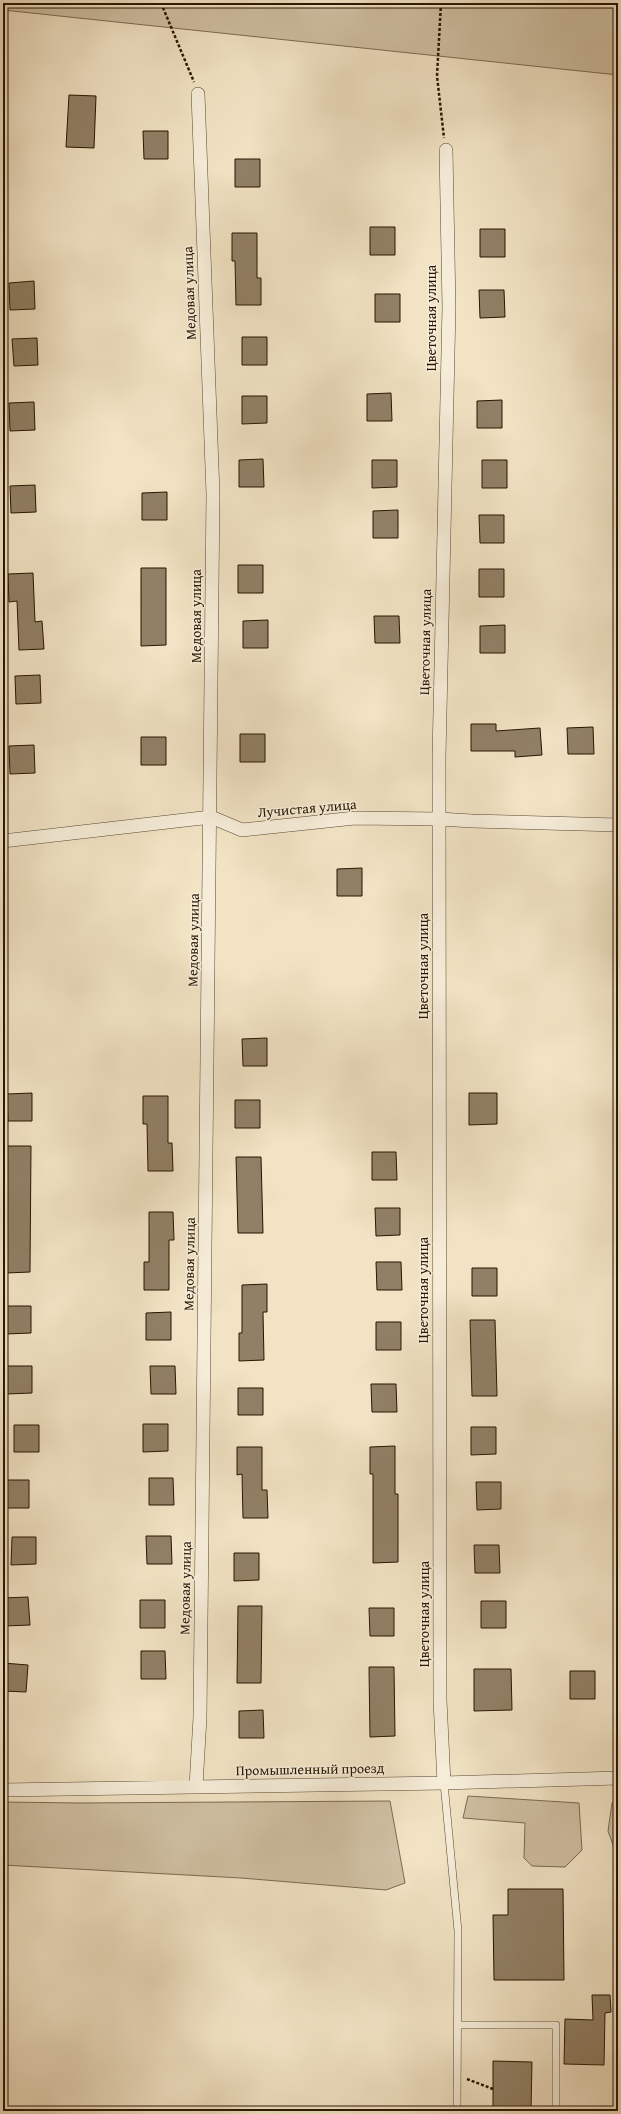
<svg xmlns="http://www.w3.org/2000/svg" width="621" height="2114" font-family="'Gentium Book Plus',serif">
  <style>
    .green { fill: #cfc0a3; stroke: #7c6a52 }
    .building { fill: #918066; stroke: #281501 }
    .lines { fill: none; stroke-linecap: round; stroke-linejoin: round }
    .service-casing { stroke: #5a4832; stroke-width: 8 }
    .minor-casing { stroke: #5a4832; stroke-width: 14 }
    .path { stroke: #281501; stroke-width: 2.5; stroke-dasharray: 3 2; stroke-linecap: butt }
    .service { stroke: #f6edd9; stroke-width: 7 }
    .minor { stroke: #f6edd9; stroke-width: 13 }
    .labels { text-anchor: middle; stroke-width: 3; stroke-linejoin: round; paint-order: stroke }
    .street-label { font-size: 14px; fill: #281501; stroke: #f6edd9 }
  </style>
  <rect width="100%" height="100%" fill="#f1e3c4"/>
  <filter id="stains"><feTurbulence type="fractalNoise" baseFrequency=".005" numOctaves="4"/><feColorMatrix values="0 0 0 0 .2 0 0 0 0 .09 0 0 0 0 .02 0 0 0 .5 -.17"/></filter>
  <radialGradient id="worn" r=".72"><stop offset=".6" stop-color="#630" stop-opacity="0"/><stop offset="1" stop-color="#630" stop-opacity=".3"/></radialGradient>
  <path class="green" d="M3 3H618V75L3 10Z
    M468 1796 579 1803 582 1850 565 1867 532 1866 524 1858 525 1823 463 1818Z
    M618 1800V1854L616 1853 608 1831 612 1803Z
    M390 1801 405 1883 386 1890 241 1878 3 1865V1802L78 1803Z"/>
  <path class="building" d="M69 95 96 96 94 148 66 147Z
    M143 131H168V159H144Z
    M235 159H260V187H235Z
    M370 227H395V255H370Z
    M480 229H505V257H480Z
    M232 233H257V278H261V305H236L235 261H232Z
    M34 281 35 309 10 310 9 283Z
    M479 290H504L505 317 480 318Z
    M375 294H400V322H375Z
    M242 337H267V365H242Z
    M37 338 38 365 14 366 12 339Z
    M391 393 392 421H367V394Z
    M242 396H267V423L242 424Z
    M502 400V428H477V401Z
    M34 402 35 430 10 431 9 403Z
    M263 459 264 487H239V460Z
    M372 460H397V487L372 488Z
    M482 460H507V488H482Z
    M35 485 36 512 11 513 10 486Z
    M167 492V520H142V493Z
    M398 510V538H373V511Z
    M479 515H504V543H480Z
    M238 565H263V593H238Z
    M141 568H166V645L141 646Z
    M479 569H504V597H479Z
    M33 573 35 622 42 621 44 649 19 650 17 601 9 602 8 574Z
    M374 616H399L400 643H375Z
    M268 620V648H243V621Z
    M505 625V653H480V626Z
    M40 675 41 703 16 704 15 676Z
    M471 724H496V731L540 728 542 755 515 757V751H471Z
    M593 727 594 754H568L567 728Z
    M240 734H265V762H240Z
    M141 737H166V765H141Z
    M34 745 35 773 10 774 9 746Z
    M362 868V896H337V869Z
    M267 1038V1066H243L242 1039Z
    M32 1093V1121H8L7 1094Z
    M469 1093H497V1124L469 1125Z
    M143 1096H168V1143H172L173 1171H148L147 1124H143Z
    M235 1100H260V1128H235Z
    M7 1146H31L30 1272 6 1273Z
    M372 1152H396L397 1180H372Z
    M236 1157H261L263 1233H238Z
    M375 1208H400V1235L376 1236Z
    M149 1212H173L174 1240H169V1290H144V1262H149Z
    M376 1262H401L402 1290H377Z
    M472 1268H497V1296H472Z
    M267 1284V1312H263L264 1360 239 1361V1333H242V1285Z
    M6 1306H31V1333L6 1334Z
    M171 1312V1340H146V1313Z
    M470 1320H495L497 1396H472Z
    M376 1322H401V1350H376Z
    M7 1366H32V1393L7 1394Z
    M150 1366H175L176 1394H151Z
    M371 1384H396L397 1412H372Z
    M238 1388H263V1415H238Z
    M143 1424H168V1451L143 1452Z
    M14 1425H39V1452H14Z
    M471 1427H496V1454L471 1455Z
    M395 1446V1494H398V1562L373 1563V1474H370V1447Z
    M237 1447H262V1490H267L268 1518H243L242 1474 237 1475Z
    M149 1478H173L174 1505H149Z
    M4 1480H29V1508H5Z
    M476 1482H501V1509L477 1510Z
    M146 1536H171L172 1564H147Z
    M12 1537H36V1564L11 1565Z
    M474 1545H499L500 1573H475Z
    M234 1553H259V1580L234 1581Z
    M28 1597 30 1625 5 1626 3 1598Z
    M140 1600H165V1628H140Z
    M481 1601H506V1628H481Z
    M238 1606H262L261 1683H237Z
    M369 1608H394V1636H370Z
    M141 1651H165L166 1679H141Z
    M3 1663 28 1665 26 1692 3 1691Z
    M369 1667H394L395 1736 370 1737Z
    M474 1669H511L512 1710 474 1711Z
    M570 1671H595V1699H570Z
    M263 1710 264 1738H239V1711Z
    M508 1889H563L564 1980H494L493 1915H508Z
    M592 1995H610L611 2012 605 2013 604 2065 564 2064 565 2019 593 2020Z
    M493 2061 532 2062 531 2111H493Z"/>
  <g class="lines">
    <defs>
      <path id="service" d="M444 1783 458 1931 457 2111
        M457 2025H556V2111"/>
      <path id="minor" d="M3 841 211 817 242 830 355 818 439 819 472 821 618 825
        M444 1783 440 1700 439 757 449 307 446 150
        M196 1786 200 1717 213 494 198 94
        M3 1790 444 1783 618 1778"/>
    </defs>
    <use href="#service" class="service-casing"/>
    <use href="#minor" class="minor-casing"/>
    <path class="path" d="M161 3 194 82
      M441 3 437 76 444 138
      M532 3 618 7
      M467 2079 493 2089"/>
    <use href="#service" class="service"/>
    <use href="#minor" class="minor"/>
  </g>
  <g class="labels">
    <g class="street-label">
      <text transform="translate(189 293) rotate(-92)" y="5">Медовая улица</text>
      <text transform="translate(431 318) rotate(-90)" y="5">Цветочная улица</text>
      <text transform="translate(196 616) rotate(-90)" y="5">Медовая улица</text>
      <text transform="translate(425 642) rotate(-89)" y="5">Цветочная улица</text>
      <text transform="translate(307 808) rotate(-5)" y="5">Лучистая улица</text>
      <text transform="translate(193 940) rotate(-89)" y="5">Медовая улица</text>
      <text transform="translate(423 966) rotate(-90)" y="5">Цветочная улица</text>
      <text transform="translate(189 1264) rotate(-89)" y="5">Медовая улица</text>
      <text transform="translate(423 1290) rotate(-90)" y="5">Цветочная улица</text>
      <text transform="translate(185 1588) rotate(-89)" y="5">Медовая улица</text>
      <text transform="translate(424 1614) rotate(-90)" y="5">Цветочная улица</text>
      <text transform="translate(310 1769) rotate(-1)" y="5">Промышленный проезд</text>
    </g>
  </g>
  <rect width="621" height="2114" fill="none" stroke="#f1e3c4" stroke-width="16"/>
  <rect x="4" y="4" width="613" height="2106" fill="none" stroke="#281501" stroke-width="2"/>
  <rect x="8" y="8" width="605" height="2098" fill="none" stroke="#281501"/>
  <rect width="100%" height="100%" filter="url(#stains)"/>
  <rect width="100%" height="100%" fill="url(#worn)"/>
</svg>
